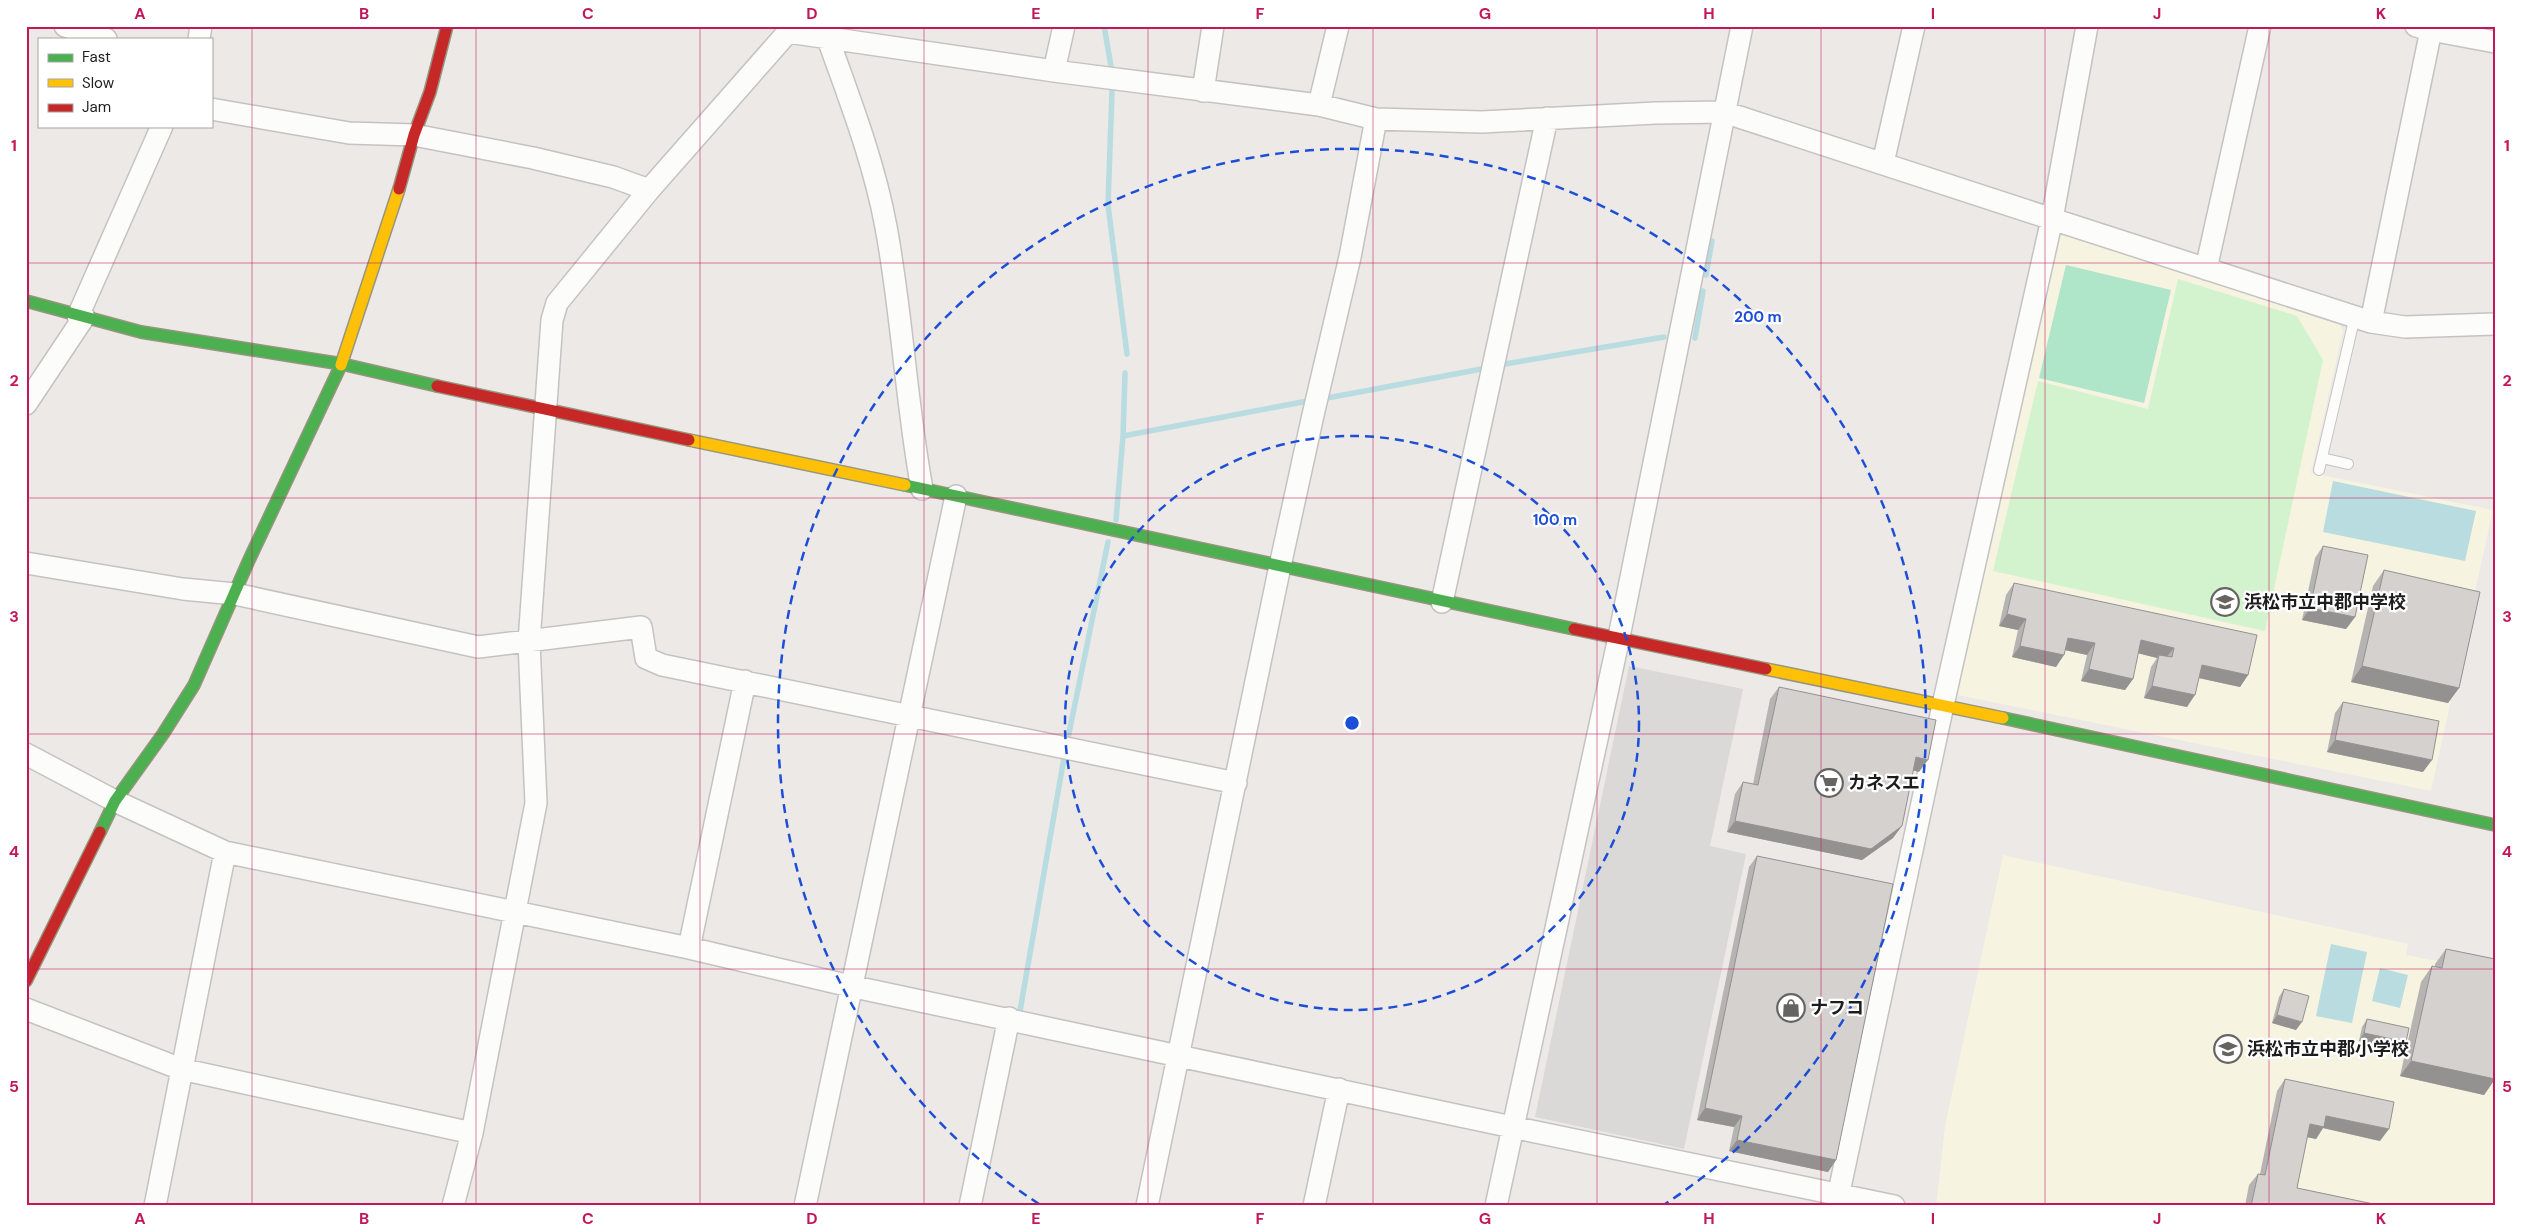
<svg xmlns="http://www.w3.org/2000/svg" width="2521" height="1232" font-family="'DM Sans','Noto Sans JP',sans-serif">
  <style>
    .education { fill: #f6f3e0 }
    .park { fill: #d3f3cf }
    .pitch { fill: #afe5c9 }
    .parking { fill: #dad9d7 }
    .water { fill: #b8dce0 }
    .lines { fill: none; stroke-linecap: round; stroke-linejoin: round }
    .stream { stroke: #b8dce0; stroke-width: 5.5 }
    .lane-casing { stroke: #c4c3c2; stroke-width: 12 }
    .street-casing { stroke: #c4c3c2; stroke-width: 24 }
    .fast-casing { stroke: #96957e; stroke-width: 14 }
    .slow-casing { stroke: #96957e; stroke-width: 14 }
    .jam-casing { stroke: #96957e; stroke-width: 14 }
    .lane { stroke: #fcfcfb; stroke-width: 10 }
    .street { stroke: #fcfcfb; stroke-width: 21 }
    .fast { stroke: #4caf50; stroke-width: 11 }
    .slow { stroke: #ffc107; stroke-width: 11 }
    .jam { stroke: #c62828; stroke-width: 11 }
    .wall { fill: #b6b4b2 }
    .shaded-wall { fill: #949291 }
    .building { fill: #d4d1cf; stroke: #949291 }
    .grid { fill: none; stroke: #c2185b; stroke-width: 1; stroke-opacity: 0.55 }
    .ring { fill: none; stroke: #1d4ed8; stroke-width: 2.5; stroke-dasharray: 9 6 }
    .labels { text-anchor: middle; stroke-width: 4.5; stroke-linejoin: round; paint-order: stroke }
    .poi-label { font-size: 18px; font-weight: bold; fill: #1d1d1d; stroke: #fff; text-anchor: start }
    .centre { fill: #1d4ed8; stroke: #fff; stroke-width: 2.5 }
    .ring-label { font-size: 15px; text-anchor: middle; font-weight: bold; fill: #1d4ed8; stroke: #fff; stroke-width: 4.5; stroke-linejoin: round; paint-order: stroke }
    .neatline { fill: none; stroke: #c2185b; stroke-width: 2 }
    .grid-label { font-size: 16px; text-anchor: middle; font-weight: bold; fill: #c2185b }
  </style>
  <rect width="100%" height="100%" fill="#ece9e6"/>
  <path class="education" d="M2060 232 2339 322 2343 331 2311 473 2493 510 2431 791 1957 695Z
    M2003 855 2408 944 2406 955 2495 972 2493 1206H1936L1945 1126Z"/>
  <path class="park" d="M2178 279 2297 316 2323 360 2265 631 1993 571 2038 381 2148 409Z"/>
  <path class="pitch" d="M2066 265 2171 290 2144 403 2039 378Z"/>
  <path class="parking" d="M1629 666 1743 689 1710 846 1746 854 1684 1149 1535 1117Z"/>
  <path class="water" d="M2333 481 2476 511 2465 561 2323 532Z
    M2331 944 2367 952 2352 1023 2316 1016Z
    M2380 968 2408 975 2400 1008 2372 1001Z"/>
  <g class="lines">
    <path class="stream" d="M1104 26 1112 72
      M1112 91 1108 205 1127 354
      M1706 275 1712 241
      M1695 338 1703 291
      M1499 365 1664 337
      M1322 399 1487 368
      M1123 436 1313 400
      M1116 520 1123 436 1125 373
      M1067 743 1108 542
      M1020 1011 1065 752"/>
    <defs>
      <path id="lane" d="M2322 458 2348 464
        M2319 470 2355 316"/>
      <path id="street" d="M65 26 106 39
        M2431 26V30L2495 42
        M199 39 201 26
        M828 39C850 100 874 162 886 227 902 313 906 402 922 489
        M1054 71 1064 26
        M1203 91 1213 26
        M211 109 349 133 414 135 533 158 613 177 649 190
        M1376 119 1482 122 1656 113 1724 112 2052 219 2087 26
        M1883 163 1914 26
        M2206 269 2260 26
        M78 316 162 126
        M2371 322 2431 30 2416 26
        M26 404 84 317
        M26 563 183 589 235 594 478 647 641 627 646 658 662 665 1236 783
        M1442 602 1547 118
        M26 754 115 801 225 852 689 948 850 986 1512 1127 1894 1206
        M689 948 745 681
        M26 1009 181 1069 472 1133
        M155 1206 225 852
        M453 1206 472 1133 536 803 529 642 552 320 557 303 649 190 788 32 1054 71 1319 105
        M805 1206 956 496
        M970 1206 1009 1018
        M1147 1206 1280 566 1313 415 1350 257 1376 119 1319 105 1338 26
        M1314 1206 1339 1089
        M1496 1206 1619 637 1742 26
        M1836 1206 1943 705 2052 219 2371 322 2405 327 2495 324"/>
      <path id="fast" d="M26 301 141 332 342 364 437 386
        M905 485 1574 629
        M2003 718 2495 825
        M100 832 115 801 163 734 194 685 249 560 341 365"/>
      <path id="slow" d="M341 365 399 189
        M689 440 905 485
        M1766 669 2003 718"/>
      <path id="jam" d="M399 189 414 135 430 92 447 26
        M437 386 689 440
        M1574 629 1766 669
        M26 981 100 832"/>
    </defs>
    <use href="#lane" class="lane-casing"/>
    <use href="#street" class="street-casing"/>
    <use href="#fast" class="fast-casing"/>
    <use href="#slow" class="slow-casing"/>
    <use href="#jam" class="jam-casing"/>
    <use href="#lane" class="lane"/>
    <use href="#street" class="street"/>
    <use href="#fast" class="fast"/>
    <use href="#slow" class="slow"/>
    <use href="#jam" class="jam"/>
  </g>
  <path class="wall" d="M2323 546 2355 617 2346 629 2302 620 2315 558Z
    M2384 570 2459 688 2448 703 2351 682 2373 586Z
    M2014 583 2248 675 2240 687 2199 678 2187 707 2144 698 2151 667 2157 658 2138 653 2133 679 2125 690 2081 681 2087 655 2065 650 2056 667 2012 657 2018 630 1999 626 2006 595Z
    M1779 687 1919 772 1913 770 1893 838 1862 860 1727 832 1735 794 1743 782 1753 784 1770 699Z
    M2343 702 2423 772 2327 752 2335 713Z
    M1757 856 1836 1160 1828 1172 1729 1151 1734 1127 1697 1120 1749 867Z
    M2446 949 2494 1082H2493L2484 1095 2400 1076 2421 982 2432 966 2435 967V964Z
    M2284 989 2296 1030 2272 1023 2279 997Z
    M2367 1019 2401 1050 2359 1041 2362 1027Z
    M2285 1079 2380 1141 2323 1128 2316 1139 2307 1137 2297 1188 2383 1206H2245L2249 1185 2258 1174H2260L2277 1091Z"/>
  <path class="shaded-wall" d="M2310 608 2355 617 2346 629 2302 620Z
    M2007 614 2026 619 2018 630 1999 626Z
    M2068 638 2095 643 2087 655 2060 649Z
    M2141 640 2174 648 2165 659 2159 655 2157 658 2133 652Z
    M2020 646 2064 655 2056 667 2012 657Z
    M2202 665 2248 675 2240 687 2194 677Z
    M2362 666 2459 688 2448 703 2351 682Z
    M2089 669 2133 679 2125 690 2081 681Z
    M2152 686 2195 695 2187 707 2144 698Z
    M2335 740 2432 760 2423 772 2327 752Z
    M1916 757 1928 760 1919 772 1908 769Z
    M1735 821 1902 826 1893 838 1862 860 1727 832Z
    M2277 1015 2302 1022 2296 1030 2272 1023Z
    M2364 1033 2406 1042 2401 1050 2359 1041Z
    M2411 1061 2495 1070V1081L2493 1082 2484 1095 2400 1076Z
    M1705 1108 1742 1116 1734 1127 1697 1120Z
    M2326 1116 2389 1129 2380 1141 2323 1128 2316 1139 2302 1136 2310 1124Z
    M1737 1140 1836 1160 1828 1172 1729 1151Z"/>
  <path class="building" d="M2323 546 2368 555 2355 617 2310 608Z
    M2384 570 2480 592 2459 688 2362 666Z
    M2014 583 2257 635 2248 675 2202 665 2195 695 2152 686 2159 655 2172 657 2174 648 2141 640 2133 679 2089 669 2095 643 2068 638 2064 655 2020 646 2026 619 2007 614Z
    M1779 687 1936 720 1928 760 1916 757 1902 826 1871 849 1735 821 1743 782 1758 785Z
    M2343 702 2439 721 2432 760 2335 740Z
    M1757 856 1893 884 1836 1160 1737 1140 1742 1116 1705 1108Z
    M2446 949 2495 959V1079L2411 1061 2432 966 2442 968Z
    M2284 989 2309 996 2302 1022 2277 1015Z
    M2367 1019 2409 1028 2406 1042 2364 1033Z
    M2285 1079 2394 1102 2389 1129 2326 1116 2324 1127 2310 1124 2297 1188 2383 1206H2251L2258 1174 2265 1175Z"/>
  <path class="grid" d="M252 26V1206M476 26V1206M700 26V1206M924 26V1206M1148 26V1206M1373 26V1206M1597 26V1206M1821 26V1206M2045 26V1206M2269 26V1206M26 263H2495M26 498H2495M26 734H2495M26 969H2495"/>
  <g class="ring">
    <circle cx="1352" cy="723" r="287"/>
    <path d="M1039 1204A574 574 0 1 1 1665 1204"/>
  </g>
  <defs>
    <symbol id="school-ring" viewBox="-11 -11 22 22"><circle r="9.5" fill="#fff" stroke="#656463" stroke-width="1.5"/><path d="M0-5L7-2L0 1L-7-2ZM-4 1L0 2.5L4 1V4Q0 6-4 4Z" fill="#656463"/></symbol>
    <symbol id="supermarket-ring" viewBox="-11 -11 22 22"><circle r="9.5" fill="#fff" stroke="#656463" stroke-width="1.5"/><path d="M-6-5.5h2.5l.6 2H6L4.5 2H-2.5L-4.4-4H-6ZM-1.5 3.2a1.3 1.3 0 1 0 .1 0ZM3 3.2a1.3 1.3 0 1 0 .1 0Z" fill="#656463"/></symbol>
    <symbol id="shop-ring" viewBox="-11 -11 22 22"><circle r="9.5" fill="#fff" stroke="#656463" stroke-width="1.5"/><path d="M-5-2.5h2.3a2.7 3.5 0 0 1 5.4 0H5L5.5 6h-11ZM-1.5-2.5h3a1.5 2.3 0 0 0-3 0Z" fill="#656463"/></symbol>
  </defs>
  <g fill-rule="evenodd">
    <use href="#school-ring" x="2209" y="586" width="32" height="32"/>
    <use href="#supermarket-ring" x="1813" y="767" width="32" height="32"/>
    <use href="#shop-ring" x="1775" y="992" width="32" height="32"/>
    <use href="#school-ring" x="2212" y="1033" width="32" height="32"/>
  </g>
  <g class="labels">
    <g class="poi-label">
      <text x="2244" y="608">浜松市立中郡中学校</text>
      <text x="1848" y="789">カネスエ</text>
      <text x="1810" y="1014">ナフコ</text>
      <text x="2247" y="1055">浜松市立中郡小学校</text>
    </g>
  </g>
  <circle cx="1352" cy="723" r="8" class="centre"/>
  <g class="ring-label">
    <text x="1758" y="322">200 m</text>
    <text x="1555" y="525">100 m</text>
  </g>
  <rect width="2521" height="1232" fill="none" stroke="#ffffff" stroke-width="55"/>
  <rect x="38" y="38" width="175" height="90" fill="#ffffff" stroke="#a5a5a5"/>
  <rect x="48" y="54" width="25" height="8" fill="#4caf50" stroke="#a5a5a5"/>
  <text x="82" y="62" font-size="15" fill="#1d1d1d">Fast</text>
  <rect x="48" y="79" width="25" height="8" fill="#ffc107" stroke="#a5a5a5"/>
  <text x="82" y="88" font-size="15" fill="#1d1d1d">Slow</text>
  <rect x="48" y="104" width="25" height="8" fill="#c62828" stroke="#a5a5a5"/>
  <text x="82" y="112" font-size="15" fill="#1d1d1d">Jam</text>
  <rect x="28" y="28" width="2466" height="1176" class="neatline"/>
  <g class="grid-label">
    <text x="140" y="19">A</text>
    <text x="364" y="19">B</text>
    <text x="588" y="19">C</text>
    <text x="812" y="19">D</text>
    <text x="1036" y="19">E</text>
    <text x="1260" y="19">F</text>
    <text x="1485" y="19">G</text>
    <text x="1709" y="19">H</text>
    <text x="1933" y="19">I</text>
    <text x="2157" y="19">J</text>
    <text x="2381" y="19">K</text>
    <text x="14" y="151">1</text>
    <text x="2507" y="151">1</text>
    <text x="14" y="386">2</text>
    <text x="2507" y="386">2</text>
    <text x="14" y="622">3</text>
    <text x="2507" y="622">3</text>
    <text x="14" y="857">4</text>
    <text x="2507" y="857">4</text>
    <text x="14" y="1092">5</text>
    <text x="2507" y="1092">5</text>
    <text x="140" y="1224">A</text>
    <text x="364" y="1224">B</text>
    <text x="588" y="1224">C</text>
    <text x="812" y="1224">D</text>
    <text x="1036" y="1224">E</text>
    <text x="1260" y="1224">F</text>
    <text x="1485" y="1224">G</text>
    <text x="1709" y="1224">H</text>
    <text x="1933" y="1224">I</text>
    <text x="2157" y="1224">J</text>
    <text x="2381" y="1224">K</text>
  </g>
</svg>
